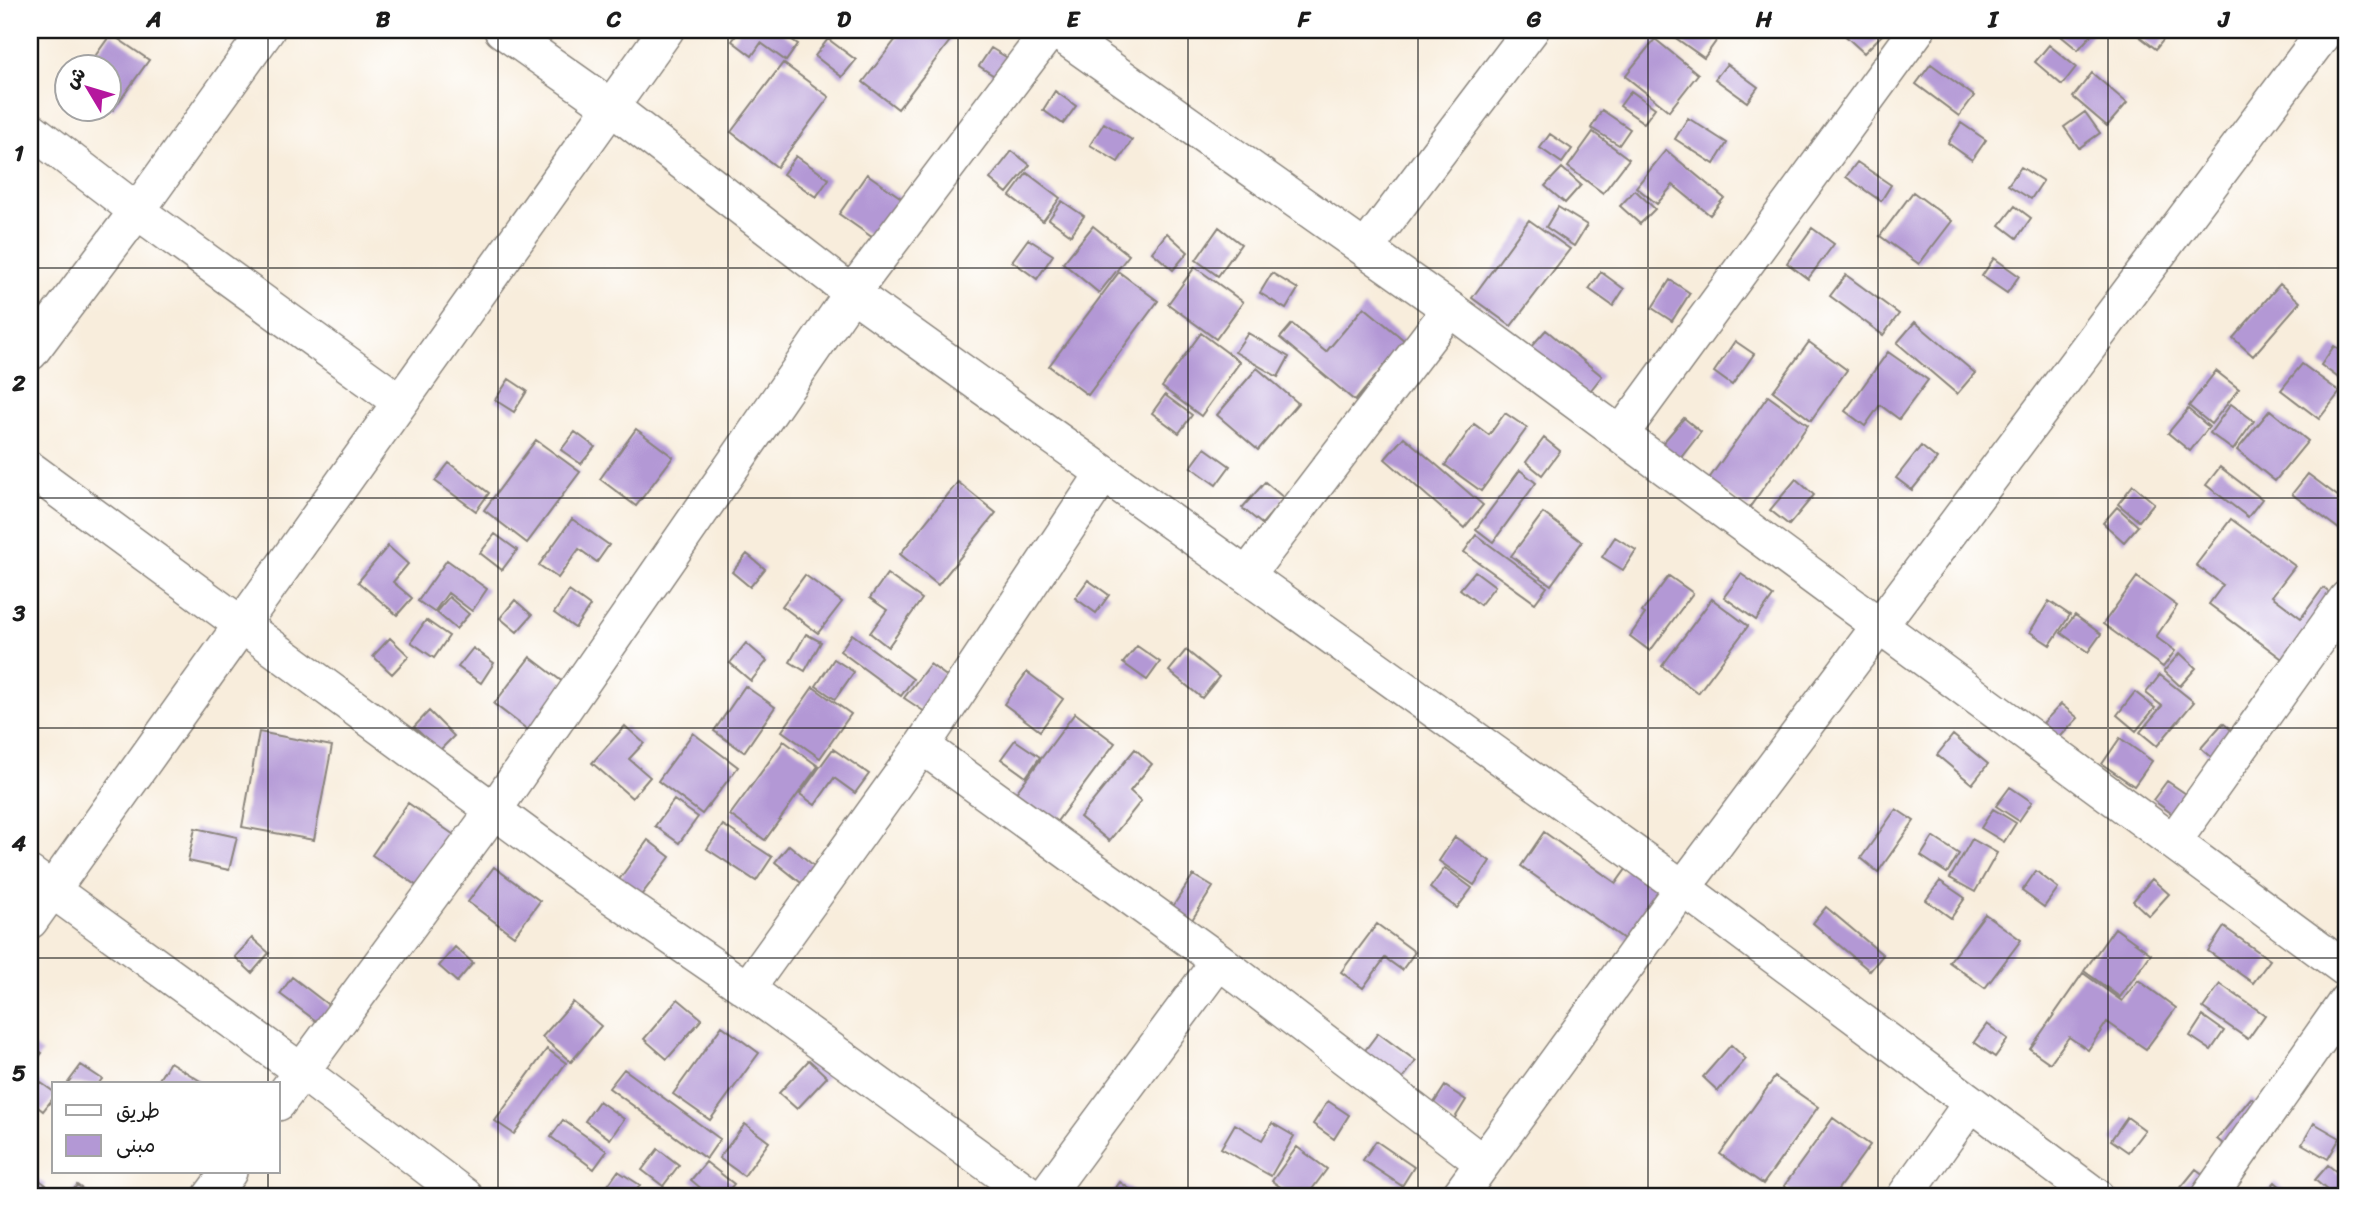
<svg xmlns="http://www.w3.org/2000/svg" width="2377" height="1226" font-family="Sriracha,'Playpen Sans Arabic',sans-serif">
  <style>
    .building { fill: #b398d5 }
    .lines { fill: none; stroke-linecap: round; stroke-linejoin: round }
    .minor-casing { stroke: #8a847c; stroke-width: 38 }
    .minor { stroke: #fff; stroke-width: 35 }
    .grid { fill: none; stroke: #1c1c1c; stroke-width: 2; stroke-opacity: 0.55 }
    .neatline { fill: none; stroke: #1c1c1c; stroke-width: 2.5 }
    .grid-label { font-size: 23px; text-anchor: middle; font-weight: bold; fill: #1c1c1c }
  </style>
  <rect width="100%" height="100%" fill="#fff"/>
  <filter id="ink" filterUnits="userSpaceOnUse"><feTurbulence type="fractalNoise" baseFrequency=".0143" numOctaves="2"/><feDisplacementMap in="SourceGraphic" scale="14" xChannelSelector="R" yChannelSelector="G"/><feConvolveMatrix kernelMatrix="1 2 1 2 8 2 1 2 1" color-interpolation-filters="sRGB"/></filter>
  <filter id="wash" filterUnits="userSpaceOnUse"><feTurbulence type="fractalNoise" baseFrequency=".00686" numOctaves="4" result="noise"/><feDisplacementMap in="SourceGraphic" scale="28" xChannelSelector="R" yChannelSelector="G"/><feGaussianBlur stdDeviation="1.57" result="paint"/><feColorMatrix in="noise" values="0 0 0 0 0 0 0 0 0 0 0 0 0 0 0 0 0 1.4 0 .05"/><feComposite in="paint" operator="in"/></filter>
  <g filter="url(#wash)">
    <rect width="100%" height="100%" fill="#f8eddc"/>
    <g id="blocks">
      <path class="building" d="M740 30H777L798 44 786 61 761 43 752 56 732 41Z
        M903 30H952L956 33 898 109 863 82Z
        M1667 30H1724L1704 58 1666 31Z
        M1839 30H1887L1864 53Z
        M2058 30H2088L2092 34 2078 50 2056 32Z
        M2131 30H2171L2156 49Z
        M111 34 149 60 113 110 108 107V66H88Z
        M828 39 856 60 842 77 815 56Z
        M1655 39 1698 74 1669 111 1625 76Z
        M2049 45 2076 67 2062 85 2035 62Z
        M991 48 1011 60 999 79 979 66Z
        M783 63 829 97 777 167 731 132Z
        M1727 64 1758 87 1747 102 1715 79Z
        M1931 64 1974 96 1959 116 1916 84Z
        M2092 73 2127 103 2107 126 2073 97Z
        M1055 91 1076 106 1063 124 1043 110Z
        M1631 91 1655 108 1644 123 1620 106Z
        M1602 110 1630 129 1619 145 1591 128Z
        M2085 112 2100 133 2079 148 2064 127Z
        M1688 118 1727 143 1714 164 1675 139Z
        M1104 123 1132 140 1118 162 1090 145Z
        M1961 123 1986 140 1972 160 1948 143Z
        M1593 132 1629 159 1603 193 1568 167Z
        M1550 134 1572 149 1562 163 1540 148Z
        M1666 150 1724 198 1710 215 1673 185 1657 204 1636 187Z
        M1012 151 1030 165 1007 193 990 179Z
        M796 156 829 179 816 197 783 174Z
        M1857 162 1891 185 1881 201 1846 177Z
        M2021 167 2043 181 2031 199 2008 185Z
        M1562 168 1581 185 1565 203 1545 186Z
        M1027 173 1060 198 1043 221 1010 196Z
        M867 174 907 202 879 242 839 214Z
        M1635 190 1655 209 1640 224 1620 206Z
        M1913 192 1952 221 1919 264 1880 236Z
        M1062 201 1084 216 1071 235 1049 219Z
        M2015 206 2031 218 2017 238 2000 225Z
        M1558 207 1587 225 1574 246 1546 227Z
        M1529 220 1570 249 1511 326 1472 298Z
        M1093 226 1129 255 1099 293 1063 263Z
        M1219 227 1241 244 1218 276 1196 260Z
        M1812 228 1834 244 1808 279 1787 263Z
        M1167 233 1188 252 1173 270 1152 252Z
        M1028 239 1053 255 1037 279 1012 261Z
        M1994 258 2019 276 2007 293 1982 276Z
        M1195 267 1243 302 1216 339 1168 304Z
        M1119 272 1158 301 1088 395 1049 366Z
        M1601 272 1624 289 1613 306 1589 289Z
        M1272 273 1298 289 1286 309 1260 293Z
        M1846 275 1899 314 1883 335 1830 296Z
        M1670 280 1690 293 1672 321 1652 308Z
        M2280 284 2300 302 2253 356 2233 338Z
        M1364 307 1405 341 1355 401 1280 338 1292 324 1326 352Z
        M1915 322 1975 373 1957 394 1897 343Z
        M1546 330 1602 376 1586 396 1529 349Z
        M1201 333 1240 362 1201 416 1162 387Z
        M1248 333 1289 357 1278 377 1235 352Z
        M1735 341 1754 354 1732 385 1714 372Z
        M1809 342 1847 370 1811 420 1773 391Z
        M2334 346 2347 354V377L2344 382 2321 365Z
        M1888 352 1928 380 1899 419 1880 405 1865 426 1845 411Z
        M2302 364 2340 392 2319 419 2281 390Z
        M1257 368 1298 403 1258 450 1217 415Z
        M2216 371 2239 389 2211 424 2189 406Z
        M509 379 527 391 514 412 495 400Z
        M1165 395 1192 415 1179 433 1152 413Z
        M1768 396 1808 425 1749 508 1708 480Z
        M2231 404 2254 421 2233 450 2210 433Z
        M2188 409 2209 427 2190 451 2168 433Z
        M2270 410 2308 441 2275 481 2237 450Z
        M1505 413 1527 428 1481 491 1445 465 1474 424 1489 435Z
        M1684 418 1701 432 1679 460 1661 445Z
        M636 429 673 457 636 506 600 479Z
        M575 432 595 447 581 464 561 450Z
        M1404 437 1483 505 1464 528 1385 459Z
        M1544 438 1560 451 1542 475 1526 462Z
        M536 440 580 472 527 543 484 510Z
        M1921 446 1937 459 1912 490 1896 478Z
        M1205 448 1230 466 1216 485 1191 467Z
        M449 463 489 493 476 511 435 481Z
        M2220 467 2262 499 2248 517 2206 485Z
        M1520 470 1536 483 1493 542 1476 529Z
        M2308 474 2347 503V535L2292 494Z
        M1796 479 1814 495 1789 525 1770 510Z
        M958 482 996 513 938 585 900 554Z
        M1265 482 1284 498 1262 524 1242 508Z
        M2133 485 2154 503 2139 521 2118 504Z
        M2117 507 2138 526 2124 542 2103 523Z
        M1543 513 1582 542 1551 585 1511 556Z
        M572 519 609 545 597 562 579 549 558 578 539 565Z
        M2231 519 2295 566 2272 596 2301 618 2323 588 2338 599 2289 664 2209 604 2223 585 2196 565Z
        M495 534 517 550 502 570 480 553Z
        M1476 535 1547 587 1535 603 1464 552Z
        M1615 537 1636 550 1623 570 1602 557Z
        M388 546 408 564 393 582 412 598 397 615 358 582Z
        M747 554 765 569 750 587 732 572Z
        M447 560 487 589 472 611 448 593 434 612 418 601Z
        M1475 571 1495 586 1480 605 1460 589Z
        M887 574 922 599 888 647 870 633 887 610 870 598Z
        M1741 574 1773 596 1756 620 1724 597Z
        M805 575 842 602 818 633 782 606Z
        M1669 576 1693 593 1650 651 1630 636 1645 614 1642 612Z
        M2137 577 2177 606 2156 637 2175 651 2163 667 2103 624Z
        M1088 580 1109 595 1096 613 1075 598Z
        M569 591 590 606 575 628 554 613Z
        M449 597 469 614 456 629 436 612Z
        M1712 599 1748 626 1698 693 1662 666Z
        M515 600 532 615 517 632 500 618Z
        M2049 601 2070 615 2050 645 2030 632Z
        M2075 615 2101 634 2088 652 2061 633Z
        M426 620 449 636 434 658 411 642Z
        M806 634 821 642 805 671 790 662Z
        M852 634 913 679 901 696 840 651Z
        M390 638 409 656 392 674 373 656Z
        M746 643 767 661 751 681 730 663Z
        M1137 646 1160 662 1147 680 1123 663Z
        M473 648 494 663 481 683 458 667Z
        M1186 650 1219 677 1202 698 1169 671Z
        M2180 653 2196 668 2180 686 2164 671Z
        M530 657 577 693 541 740 494 704Z
        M834 659 854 672 835 699 816 686Z
        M930 664 949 678 925 712 904 698Z
        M1027 672 1063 699 1040 731 1004 704Z
        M2160 675 2194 702 2157 746 2140 732 2162 706 2146 693Z
        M745 686 775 707 744 752 714 731Z
        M813 687 851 714 820 758 782 731Z
        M2135 692 2155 708 2136 731 2117 715Z
        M2061 704 2078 718 2059 738 2043 723Z
        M429 711 454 736 439 751 414 727Z
        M1075 713 1115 743 1052 828 1012 798Z
        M2223 723 2238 736 2216 761 2201 748Z
        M625 726 644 743 629 759 650 777 632 798 592 763Z
        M259 732 332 746 314 840 242 827Z
        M693 733 738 767 702 814 658 781Z
        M1953 735 1988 764 1972 784 1937 755Z
        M2120 738 2152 761 2134 786 2102 764Z
        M1015 740 1040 757 1026 777 1001 759Z
        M784 741 818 766 765 840 730 815Z
        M833 749 869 774 855 793 834 778 815 805 800 794Z
        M1135 749 1152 764 1130 791 1141 801 1109 841 1080 817Z
        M2167 781 2192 798 2178 818 2153 800Z
        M2010 787 2032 802 2019 821 1996 806Z
        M674 800 698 817 679 843 655 826Z
        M408 803 460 839 423 890 372 855Z
        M1896 809 1914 821 1878 872 1861 858Z
        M1993 809 2016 823 2004 842 1981 828Z
        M723 825 772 857 756 881 707 849Z
        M195 828 237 837 229 870 188 861Z
        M1544 832 1616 883 1639 851 1663 890 1627 941 1521 866Z
        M1455 837 1490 861 1474 885 1439 861Z
        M1933 837 1959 854 1947 873 1921 856Z
        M1972 839 1997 853 1975 892 1950 878Z
        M648 840 670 857 639 898 618 881Z
        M789 845 819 870 805 886 775 862Z
        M494 867 540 901 514 936 468 902Z
        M1445 868 1472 888 1457 908 1430 888Z
        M2036 871 2058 888 2044 907 2022 891Z
        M1193 875 1213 887 1190 923 1170 911Z
        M2152 879 2169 894 2149 916 2133 901Z
        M1940 881 1965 898 1951 918 1926 900Z
        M1826 907 1883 955 1870 971 1813 923Z
        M1985 914 2021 940 1985 988 1949 962Z
        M1377 924 1415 952 1402 970 1385 958 1363 988 1341 972Z
        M2224 927 2270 960 2253 983 2208 951Z
        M2115 928 2151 954 2120 997 2084 971Z
        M252 938 269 953 252 973 235 957Z
        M455 947 473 963 457 982 439 966Z
        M2083 973 2122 1001 2138 980 2176 1008 2146 1049 2107 1022 2088 1050 2069 1037 2050 1063 2030 1049Z
        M292 977 331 1007 319 1023 280 994Z
        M2220 984 2265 1015 2248 1039 2203 1008Z
        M678 999 702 1019 667 1059 644 1039Z
        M573 1002 601 1026 571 1062 542 1037Z
        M2203 1016 2224 1031 2211 1050 2190 1036Z
        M1987 1024 2008 1039 1995 1057 1974 1042Z
        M722 1026 759 1053 710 1120 673 1094Z
        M1378 1033 1416 1061 1398 1085 1360 1057Z
        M30 1044 42 1053 30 1069Z
        M1731 1045 1746 1059 1718 1091 1703 1077Z
        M547 1049 566 1063 514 1134 495 1121Z
        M809 1060 827 1077 797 1109 779 1093Z
        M170 1062 205 1084H156Z
        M81 1065 102 1079 98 1084H67Z
        M624 1069 720 1139 706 1159 609 1088Z
        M30 1075 54 1092V1097L43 1111 30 1101Z
        M1775 1077 1818 1107 1763 1184 1720 1154Z
        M1445 1086 1466 1100 1453 1121 1432 1106Z
        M2251 1098 2268 1112 2234 1153 2217 1139Z
        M599 1101 624 1119 610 1139 585 1121Z
        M1328 1101 1349 1115 1334 1139 1313 1124Z
        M2127 1117 2145 1130 2128 1152 2111 1140Z
        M1833 1118 1870 1145 1833 1196H1798L1784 1186Z
        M563 1120 607 1151 594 1169 551 1137Z
        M1272 1123 1294 1136 1271 1176 1221 1148 1235 1124 1262 1140Z
        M2314 1123 2340 1138 2328 1159 2302 1144Z
        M745 1124 769 1142 744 1176 719 1158Z
        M1376 1141 1414 1167 1402 1186 1363 1160Z
        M1297 1147 1327 1169 1307 1196H1293L1272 1181Z
        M658 1149 679 1165 663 1186 642 1170Z
        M706 1162 734 1184 724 1196H710L691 1180Z
        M2328 1165 2347 1180 2346 1196H2334L2315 1180Z
        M2196 1169 2213 1182 2202 1196H2174Z
        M618 1171 640 1185 633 1196H611L604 1191Z
        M30 1173 46 1185 38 1196H30Z
        M1120 1182 1139 1196H1110Z
        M2275 1182 2291 1196H2263Z
        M77 1185 92 1196H69Z"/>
    </g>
  </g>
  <g filter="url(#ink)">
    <use href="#blocks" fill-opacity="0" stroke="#8a847c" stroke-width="2"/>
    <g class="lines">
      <defs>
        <path id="minor" d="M502 30 611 107 852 293 1683 888 2096 1196
          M1055 30 1450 309 2347 970
          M30 129 137 211 400 402
          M1366 248 1531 30
          M30 353 137 211 267 30
          M1621 434 1917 30
          M30 469 587 879 747 989 1032 1196
          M1247 575 1450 309
          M922 746 1219 961
          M2173 842 2347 598
          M30 874 301 1071 465 1196
          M30 921 666 30
          M747 989 922 746 1104 473
          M278 1103 494 810 852 293 1050 30
          M211 1196 229 1172
          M1045 1196 1219 961 1483 1163
          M1459 1196 1683 888 2326 30
          M1905 1196 1971 1103
          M2209 1196 2347 1000"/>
      </defs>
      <use href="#minor" class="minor-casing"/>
      <use href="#minor" class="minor"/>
    </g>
  </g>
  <path class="grid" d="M268 30V1084M498 30V1196M728 30V1196M958 30V1196M1188 30V1196M1418 30V1196M1648 30V1196M1878 30V1196M2108 30V1196M30 268H2347M30 498H2347M30 728H2347M30 958H2347M268 1172V1196"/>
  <rect width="2377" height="1226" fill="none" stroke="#fff" stroke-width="77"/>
  <rect x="52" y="1082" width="228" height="91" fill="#ffffff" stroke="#a4a4a4" stroke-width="2"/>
  <rect x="66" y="1105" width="35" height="10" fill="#ffffff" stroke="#a4a4a4" stroke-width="2"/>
  <text x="116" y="1118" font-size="21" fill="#1c1c1c">طريق</text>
  <rect x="66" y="1135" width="35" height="21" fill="#b398d5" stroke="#a4a4a4" stroke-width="2"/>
  <text x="116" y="1152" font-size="21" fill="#1c1c1c">مبنى</text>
  <g transform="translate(88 88) rotate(308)"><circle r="33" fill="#ffffff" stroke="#a4a4a4" stroke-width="2"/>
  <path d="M0-5L12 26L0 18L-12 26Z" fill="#b5179e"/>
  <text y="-10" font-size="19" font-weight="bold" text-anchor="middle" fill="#1c1c1c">ش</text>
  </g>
  <rect x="38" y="38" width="2300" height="1150" class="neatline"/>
  <g class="grid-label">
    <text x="154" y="27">A</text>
    <text x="383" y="27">B</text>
    <text x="614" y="27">C</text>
    <text x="844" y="27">D</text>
    <text x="1073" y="27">E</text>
    <text x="1304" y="27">F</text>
    <text x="1534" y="27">G</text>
    <text x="1764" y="27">H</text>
    <text x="1993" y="27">I</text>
    <text x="2224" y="27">J</text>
    <text x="19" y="161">1</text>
    <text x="19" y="391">2</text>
    <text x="19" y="621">3</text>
    <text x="19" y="851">4</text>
    <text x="19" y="1081">5</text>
  </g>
</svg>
